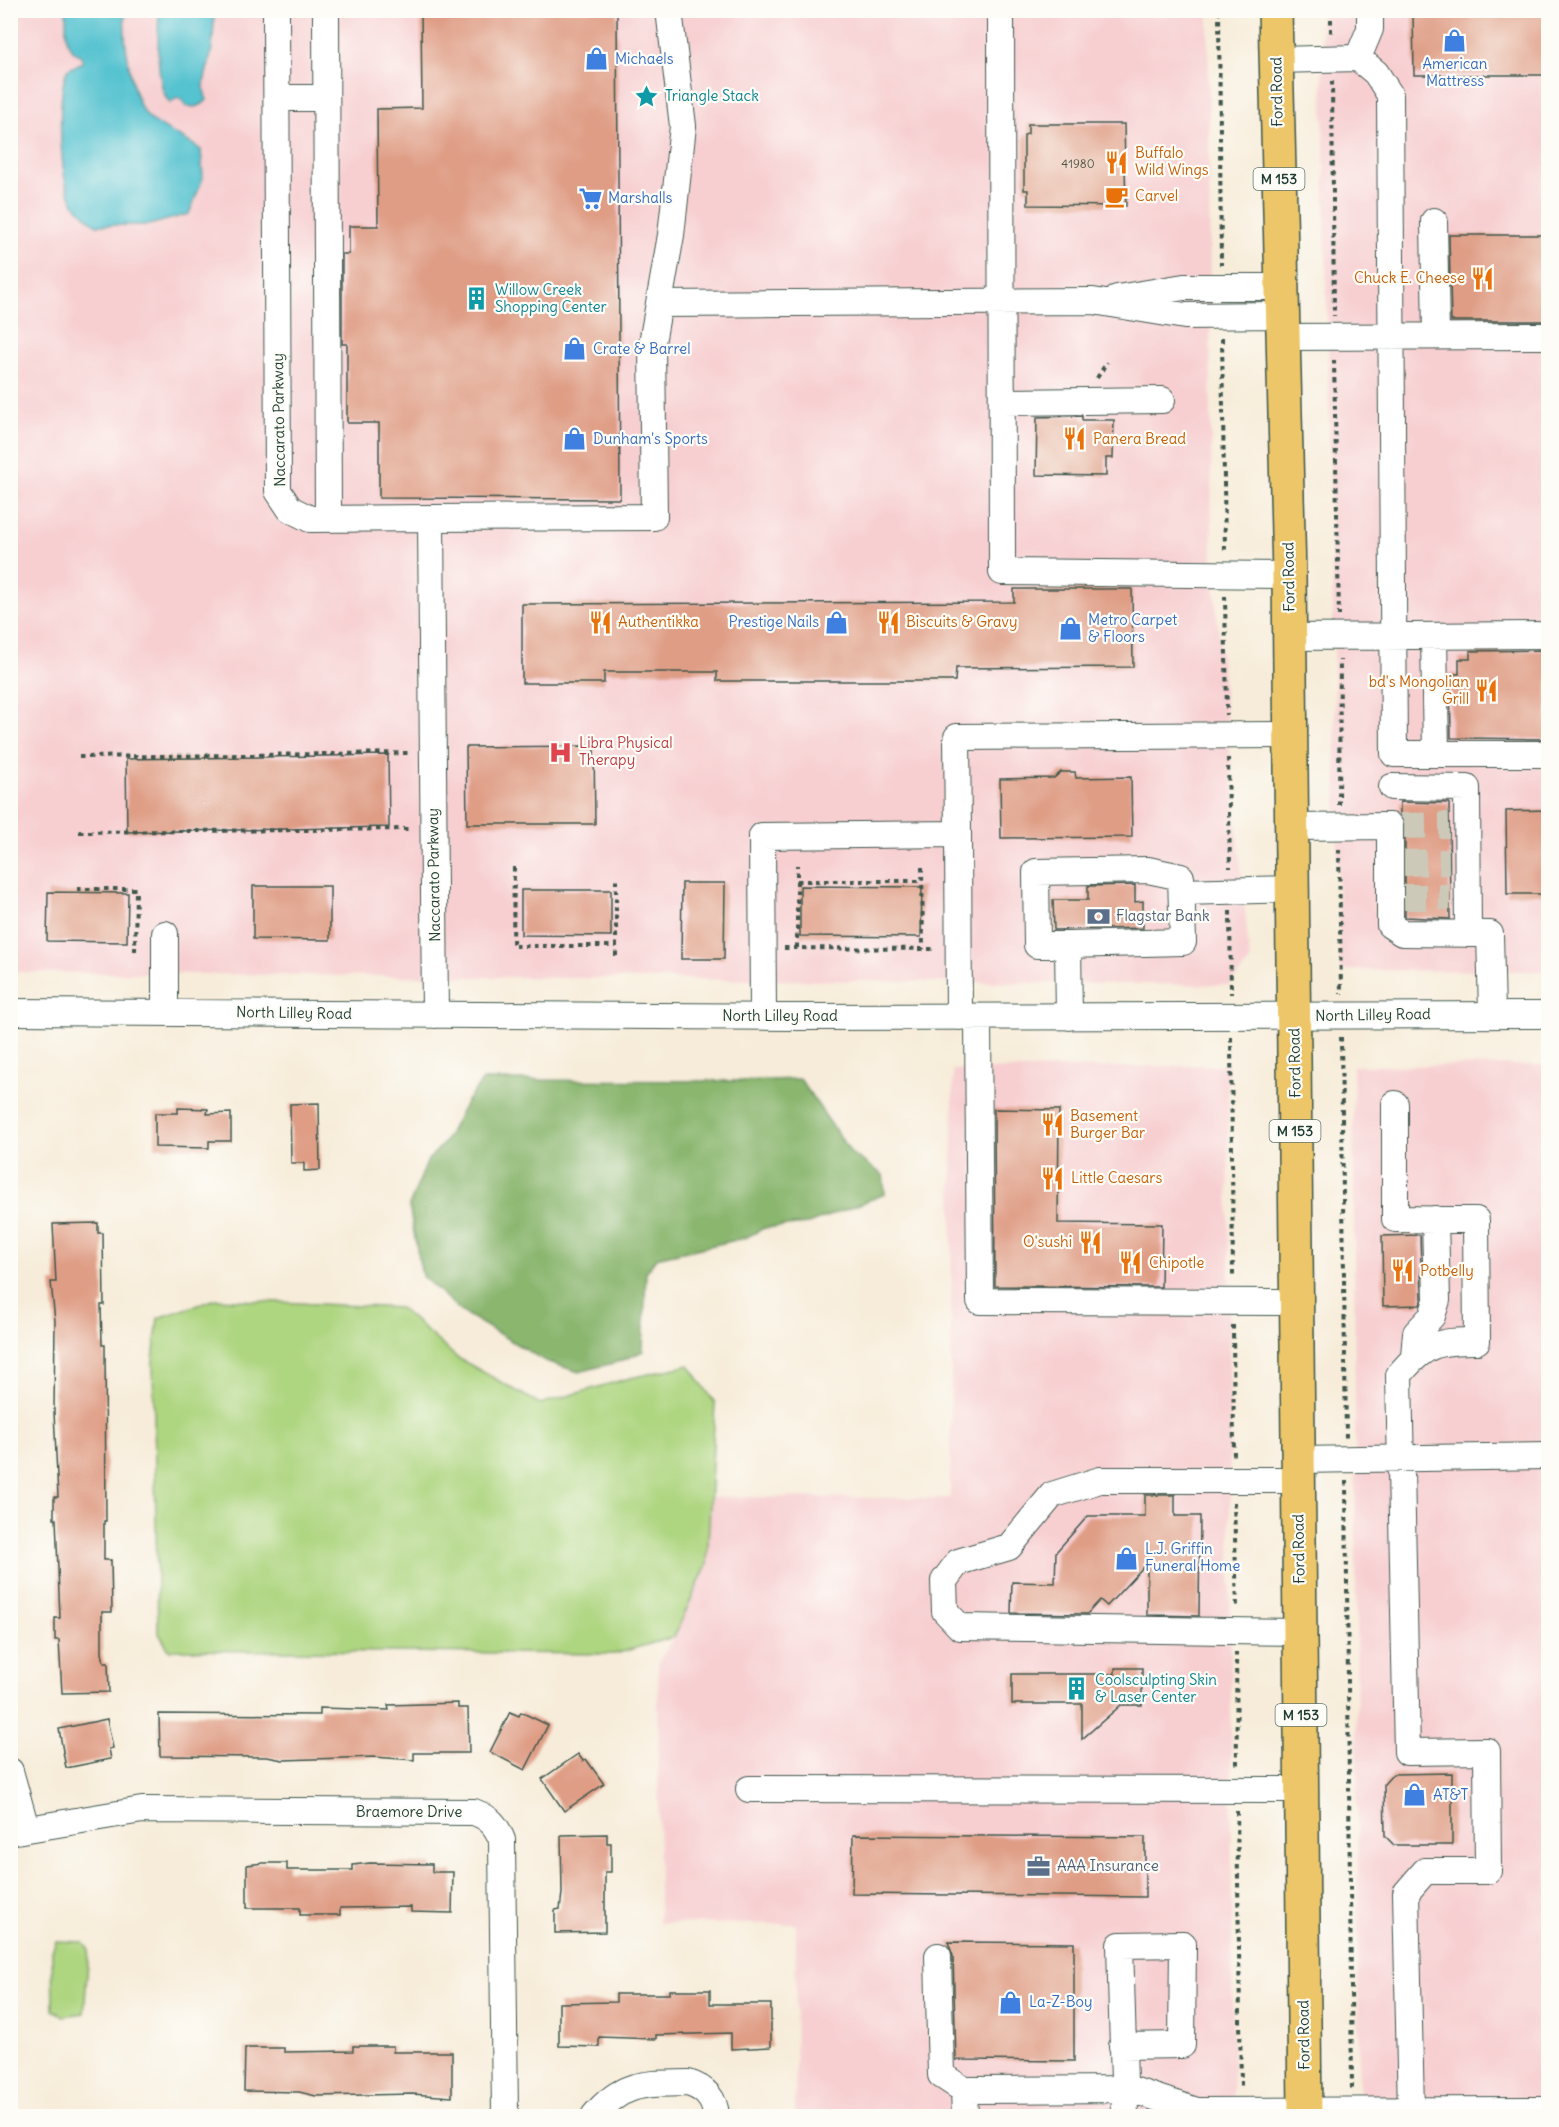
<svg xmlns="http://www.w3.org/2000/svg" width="1559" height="2127" font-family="Delius,sans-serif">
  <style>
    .built { fill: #f7cfd1 }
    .green { fill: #aed580; stroke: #66895a; stroke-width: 1.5 }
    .forest { fill: #8ab66e; stroke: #547a51; stroke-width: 1.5 }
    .water { fill: #57c3d0; stroke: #3b8082; stroke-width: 1.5 }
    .building { fill: #df9d85 }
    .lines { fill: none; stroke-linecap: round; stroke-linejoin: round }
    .minor-tunnel { stroke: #ccc9b8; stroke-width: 26; stroke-dasharray: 26 13; stroke-linecap: butt }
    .minor-casing { stroke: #3f574d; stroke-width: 28 }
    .major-casing { stroke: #3f574d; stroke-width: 36 }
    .path { stroke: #3f574d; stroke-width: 4; stroke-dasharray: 4.5 4.5; stroke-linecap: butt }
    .minor { stroke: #fff; stroke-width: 26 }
    .major { stroke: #ecc669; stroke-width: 33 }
    .labels { text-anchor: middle; stroke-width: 4.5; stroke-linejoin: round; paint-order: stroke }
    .number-label { font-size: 12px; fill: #4f5548 }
    .shield { fill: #fdfcf7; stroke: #62766e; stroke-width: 1.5 }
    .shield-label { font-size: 14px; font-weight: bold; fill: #1f3d34 }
    .shop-label { font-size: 15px; fill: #366cbe; stroke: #fdfcf7; text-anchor: start }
    .street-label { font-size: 15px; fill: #1f3d34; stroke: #fdfcf7 }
    .culture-label { font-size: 15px; fill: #0d838f; stroke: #fdfcf7; text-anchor: start }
    .food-label { font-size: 15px; fill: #c56008; stroke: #fdfcf7; text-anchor: start }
    .health-label { font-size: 15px; fill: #be3a42; stroke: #fdfcf7; text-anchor: start }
    .service-label { font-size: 15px; fill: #4e5e75; stroke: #fdfcf7; text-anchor: start }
  </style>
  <rect width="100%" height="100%" fill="#fdfcf7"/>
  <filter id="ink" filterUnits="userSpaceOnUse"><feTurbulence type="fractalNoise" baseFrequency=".0167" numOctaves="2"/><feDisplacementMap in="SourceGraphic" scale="12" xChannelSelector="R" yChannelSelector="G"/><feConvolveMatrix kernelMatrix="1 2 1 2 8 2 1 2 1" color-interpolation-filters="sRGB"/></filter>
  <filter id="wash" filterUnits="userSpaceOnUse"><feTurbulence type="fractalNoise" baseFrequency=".008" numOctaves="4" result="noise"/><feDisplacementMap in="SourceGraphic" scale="24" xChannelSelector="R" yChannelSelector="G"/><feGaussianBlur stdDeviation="1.35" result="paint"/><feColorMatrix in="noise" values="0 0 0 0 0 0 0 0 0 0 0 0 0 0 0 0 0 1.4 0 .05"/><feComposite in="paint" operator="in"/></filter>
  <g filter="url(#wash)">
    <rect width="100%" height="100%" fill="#f7ecd9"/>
    <path class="built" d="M11 11H1208L1212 563 1250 962 1229 985 11 972Z
      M1321 11H1548V971L1340 970Z
      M1228 1065 1233 2116H795L796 1924 659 1923 658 1662 674 1637 707 1564 711 1497 950 1498 953 1070Z
      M1548 1065V2116H1359L1353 1066Z"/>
    <path class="green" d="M216 1299 400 1308 456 1357 540 1404 626 1379 689 1365 715 1403 707 1564 674 1637 615 1654 169 1650 158 1632 153 1361 158 1318Z
      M56 1941 83 1942 89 1949 84 2013 63 2016 53 2010 52 1951Z"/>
    <path class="forest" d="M800 1079 851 1153 883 1175 885 1194 808 1224 764 1228 745 1238 656 1258 646 1272 643 1351 621 1361 579 1372 545 1361 462 1312 422 1276 409 1206 428 1160 444 1143 467 1101 483 1080 737 1081Z"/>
    <path class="water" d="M66 11H125C123 36 130 101 149 118 164 131 186 138 201 150L203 178 189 214 149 225H96C88 218 75 208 71 198 59 172 57 97 67 70L83 62 80 55C62 49 67 27 66 11Z
      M159 11H215C213 26 214 43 210 58 207 74 200 84 207 100 201 107 194 108 186 106L182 100 177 98 170 103C155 88 158 32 159 11Z"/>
    <g id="blocks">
      <path class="building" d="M421 10H617L620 499 379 498V423H347V344H342V254H349V226H378L377 109 422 108Z
        M1413 10H1548V75H1414Z
        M1028 124H1124L1126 206 1028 205V190H1024V135L1028 134Z
        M1449 235H1548V321H1451Z
        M1082 416V420H1114L1113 458H1106V476L1036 475 1037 417Z
        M1014 589H1132L1133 667 956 668 955 681H717V672H604V683H522V604L1014 602Z
        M1548 650V739L1451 738 1450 674H1459V659H1470V651Z
        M594 746 595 824H467L466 747Z
        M388 755 389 827 127 832 126 759Z
        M1061 772H1075L1076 778 1131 777 1132 837 1001 838 1000 779 1054 778Z
        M1400 802 1449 803 1450 919 1405 917V826L1400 815Z
        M1548 810V894H1507L1506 811Z
        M682 883H725L724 959H681Z
        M1135 885V902L1143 901V928L1054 930 1053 900H1088V886Z
        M253 886H330V940L253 939Z
        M800 886 922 887 921 937 800 936Z
        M521 890H611V936L521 935Z
        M48 892 128 893 127 942 47 941Z
        M319 1103 320 1170 304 1171V1163H291L290 1104Z
        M178 1108 208 1109 207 1114 231 1113V1141H209V1148L155 1147V1113H178Z
        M994 1109 1059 1110 1058 1223 1162 1224 1161 1287 995 1286Z
        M98 1223V1233H103L104 1305H101L102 1345H105L106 1521H104V1560H111L112 1612H102V1653L104 1663H108L109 1692 62 1693 59 1640H55V1618H60L56 1519H54V1497H58L54 1412 55 1321 51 1282H56L53 1224Z
        M1420 1235 1422 1298 1420 1305 1383 1306 1382 1236Z
        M1145 1495H1175V1516H1200L1199 1616 1147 1615V1563L1107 1606 1100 1600 1087 1614 1011 1613 1012 1582 1055 1583 1056 1552 1088 1516H1145Z
        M1115 1668H1142V1705H1121L1082 1739V1704H1012V1674H1115Z
        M458 1703V1708H468L469 1753H414V1760L374 1757 283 1760 267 1757 160 1756 159 1714 320 1715V1708L389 1710 388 1705Z
        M510 1712 519 1716 521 1712 548 1725 525 1770 490 1752Z
        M107 1719 113 1748 109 1749 111 1759 66 1768 59 1729Z
        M578 1754 583 1761 586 1759 604 1784 564 1811 542 1779Z
        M1452 1773V1845H1394L1385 1836 1384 1784 1393 1774Z
        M607 1834V1843H611V1872H605V1932L555 1933V1910L560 1909 562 1893 561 1835Z
        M853 1835 1145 1837V1897L852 1894Z
        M263 1863H287V1870H353V1865L370 1863 432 1864V1872H453L452 1913 411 1912V1907L340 1908V1915H300V1908H247V1865Z
        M948 1942 1074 1943V2061L956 2060 953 1956Z
        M670 1990H710V2004H771V2047L731 2049V2033L656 2035V2039L599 2037V2047L559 2046V2003L616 2002V1994H670Z
        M353 2046H393V2052H452V2097L412 2094 316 2096 299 2092 244 2091 245 2048H284V2052L353 2051Z"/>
    </g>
  </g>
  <g filter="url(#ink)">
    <use href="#blocks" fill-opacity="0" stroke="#3f574d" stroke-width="1.5"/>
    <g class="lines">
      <path class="minor-tunnel" d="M1400 826 1449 825
        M1400 863 1449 862
        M1400 897H1450"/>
      <defs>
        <path id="minor" d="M276 10 278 491 290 509 310 519 431 518 435 1015
          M326 10 328 519
          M1001 10 1002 572 1289 575
          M1358 58 1376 73 1390 95 1394 754H1548
          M1276 60 1358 58 1370 29V10
          M277 98H326
          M1434 221 1436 336
          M1117 298 1184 287H1281
          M659 304 1093 301 1185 316 1282 315
          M1282 337 1548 336
          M1002 402 1162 400
          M431 518 654 517 652 343 671 235 683 126 669 10
          M1434 636 1436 754
          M1290 637 1548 635
          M1392 787 1467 788 1468 934
          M1292 827 1390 826V925L1402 933 1490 934 1492 1013
          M958 834 957 737 1291 735
          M1182 892 1293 889
          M1068 945H1037L1036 872 1148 870 1181 877 1183 942 1068 945 1069 1017
          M165 1011V934
          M10 1012 796 1017 1548 1015
          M763 1016 762 836 958 834 959 1017
          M978 1017 980 1301 1297 1302
          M1395 1104V1219L1476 1220 1477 1341C1438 1341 1425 1343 1399 1375L1407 1752 1487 1751 1488 1871H1425L1406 1893 1411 2110
          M1414 1356 1416 1333 1432 1316 1437 1300 1435 1219
          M1298 1460 1548 1456
          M1299 1480H1100L1052 1495 1009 1547 958 1562 944 1581 945 1611 960 1627 1300 1632
          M10 1771 26 1828
          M749 1789 1302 1790
          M10 1832 142 1810 474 1812C490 1818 496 1825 502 1840L505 2116
          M938 1956 941 2075 964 2090
          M1122 2046 1182 2045 1183 1944 1120 1945 1125 2116
          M594 2116C623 2081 646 2084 688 2083 705 2088 715 2099 716 2116
          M965 2116 964 2090 1130 2089 1197 2111 1548 2110"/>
        <path id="major" d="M1275 10 1289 575 1305 2116"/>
      </defs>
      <use href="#minor" class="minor-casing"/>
      <use href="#major" class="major-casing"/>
      <path class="path" d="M1219 10 1221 265
        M1331 10V37
        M1332 81 1334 316
        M1222 338 1225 553
        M1334 360 1339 616
        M1097 378 1107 362
        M1225 596 1227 715
        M79 757 411 753
        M1228 758 1230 868
        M1339 805 1340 660
        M79 832 412 829
        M1339 849 1341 994
        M514 867 513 946H616
        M922 867 923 949
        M797 881H922
        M77 889H136L135 951
        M1230 911 1231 994
        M784 948 936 949
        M797 948V865
        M616 956V879
        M1231 1037 1233 1279
        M1341 1037 1346 1438
        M1233 1325 1234 1459
        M1346 1481 1352 2089
        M1234 1502 1237 1609
        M1236 1652 1237 1768
        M1237 1811 1241 2088"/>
      <use href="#minor" class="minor"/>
      <use href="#major" class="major"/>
    </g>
  </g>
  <defs>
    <symbol id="shop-bare" viewBox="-9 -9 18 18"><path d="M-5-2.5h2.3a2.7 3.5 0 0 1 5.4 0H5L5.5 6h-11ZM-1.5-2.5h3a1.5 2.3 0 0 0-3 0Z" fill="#3f7fe0" stroke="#fdfcf7" stroke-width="2.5" paint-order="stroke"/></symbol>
    <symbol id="sight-bare" viewBox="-9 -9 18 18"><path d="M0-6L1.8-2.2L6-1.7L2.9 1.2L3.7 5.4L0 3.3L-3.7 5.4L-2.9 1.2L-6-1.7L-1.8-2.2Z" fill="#0f9aa8" stroke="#fdfcf7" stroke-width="2.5" paint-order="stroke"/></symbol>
    <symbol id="restaurant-bare" viewBox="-9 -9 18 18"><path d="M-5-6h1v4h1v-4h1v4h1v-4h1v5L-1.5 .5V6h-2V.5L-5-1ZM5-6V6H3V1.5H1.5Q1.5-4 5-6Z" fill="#e8710a" stroke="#fdfcf7" stroke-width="2.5" paint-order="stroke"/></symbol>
    <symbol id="cafe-bare" viewBox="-9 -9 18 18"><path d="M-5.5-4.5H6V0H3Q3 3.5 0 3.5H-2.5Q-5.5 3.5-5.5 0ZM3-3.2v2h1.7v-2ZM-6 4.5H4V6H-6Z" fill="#e8710a" stroke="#fdfcf7" stroke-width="2.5" paint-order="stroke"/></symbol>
    <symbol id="supermarket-bare" viewBox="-9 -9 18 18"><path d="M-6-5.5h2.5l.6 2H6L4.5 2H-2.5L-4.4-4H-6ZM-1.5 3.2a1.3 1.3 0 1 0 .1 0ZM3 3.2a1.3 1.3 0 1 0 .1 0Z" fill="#3f7fe0" stroke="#fdfcf7" stroke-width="2.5" paint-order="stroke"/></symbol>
    <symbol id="building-bare" viewBox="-9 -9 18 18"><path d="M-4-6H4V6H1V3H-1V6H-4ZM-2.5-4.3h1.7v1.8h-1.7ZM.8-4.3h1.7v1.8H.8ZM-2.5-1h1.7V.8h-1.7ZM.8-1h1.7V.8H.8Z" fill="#0f9aa8" stroke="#fdfcf7" stroke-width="2.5" paint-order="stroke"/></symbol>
    <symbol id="hospital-bare" viewBox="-9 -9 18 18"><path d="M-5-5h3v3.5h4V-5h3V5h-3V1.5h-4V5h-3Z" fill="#e0444e" stroke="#fdfcf7" stroke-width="2.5" paint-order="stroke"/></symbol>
    <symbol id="bank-bare" viewBox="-9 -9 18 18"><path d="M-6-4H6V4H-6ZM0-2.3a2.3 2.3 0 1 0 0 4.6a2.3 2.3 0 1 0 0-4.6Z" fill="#5c6f8a" stroke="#fdfcf7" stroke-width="2.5" paint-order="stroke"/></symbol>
    <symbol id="office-bare" viewBox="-9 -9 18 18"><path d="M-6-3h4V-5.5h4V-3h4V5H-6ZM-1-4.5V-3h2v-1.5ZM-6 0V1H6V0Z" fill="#5c6f8a" stroke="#fdfcf7" stroke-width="2.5" paint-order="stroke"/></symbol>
  </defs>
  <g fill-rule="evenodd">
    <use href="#shop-bare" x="1438" y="24" width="33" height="33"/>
    <use href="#shop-bare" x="580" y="42" width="33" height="33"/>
    <use href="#sight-bare" x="630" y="80" width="33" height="33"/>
    <use href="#restaurant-bare" x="1100" y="146" width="33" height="33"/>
    <use href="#cafe-bare" x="1100" y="180" width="33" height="33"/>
    <use href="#supermarket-bare" x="574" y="182" width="33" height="33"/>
    <use href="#restaurant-bare" x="1466" y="262" width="33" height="33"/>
    <use href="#building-bare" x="460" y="282" width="33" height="33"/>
    <use href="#shop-bare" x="558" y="332" width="33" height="33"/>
    <use href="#shop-bare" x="558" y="422" width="33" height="33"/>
    <use href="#restaurant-bare" x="1058" y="422" width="33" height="33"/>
    <use href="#restaurant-bare" x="584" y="606" width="33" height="33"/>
    <use href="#shop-bare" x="820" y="606" width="33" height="33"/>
    <use href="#restaurant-bare" x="872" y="606" width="33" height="33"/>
    <use href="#shop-bare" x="1054" y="612" width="33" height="33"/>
    <use href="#restaurant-bare" x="1470" y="674" width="33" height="33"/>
    <use href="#hospital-bare" x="544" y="736" width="33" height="33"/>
    <use href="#bank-bare" x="1082" y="900" width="33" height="33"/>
    <use href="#restaurant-bare" x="1036" y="1108" width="33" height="33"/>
    <use href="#restaurant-bare" x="1036" y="1162" width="33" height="33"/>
    <use href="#restaurant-bare" x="1074" y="1226" width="33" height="33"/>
    <use href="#restaurant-bare" x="1114" y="1246" width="33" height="33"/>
    <use href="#restaurant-bare" x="1386" y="1254" width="33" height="33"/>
    <use href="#shop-bare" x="1110" y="1542" width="33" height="33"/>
    <use href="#building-bare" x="1060" y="1672" width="33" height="33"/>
    <use href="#shop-bare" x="1398" y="1778" width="33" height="33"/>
    <use href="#office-bare" x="1022" y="1850" width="33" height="33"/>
    <use href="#shop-bare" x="994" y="1986" width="33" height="33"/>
  </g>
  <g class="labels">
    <g class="number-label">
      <text x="1078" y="168">41980</text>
    </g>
    <g class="shield">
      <rect x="1253.5" y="168" width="51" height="22" rx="4.5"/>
      <rect x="1269.5" y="1120" width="51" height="22" rx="4.5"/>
      <rect x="1275.5" y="1704" width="51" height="22" rx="4.5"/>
    </g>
    <g class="shield-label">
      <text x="1279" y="184">M 153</text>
      <text x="1295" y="1136">M 153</text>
      <text x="1301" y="1720">M 153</text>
    </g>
    <g class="shop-label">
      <text x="615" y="64">Michaels</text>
      <text x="1455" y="69" text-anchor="middle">American<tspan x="1455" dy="17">Mattress</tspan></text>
      <text x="608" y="203">Marshalls</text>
      <text x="593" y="354">Crate &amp; Barrel</text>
      <text x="593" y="444">Dunham's Sports</text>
      <text x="1088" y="625">Metro Carpet<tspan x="1088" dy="17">&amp; Floors</tspan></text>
      <text x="819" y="627" text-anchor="end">Prestige Nails</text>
      <text x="1145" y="1554">L.J. Griffin<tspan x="1145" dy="17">Funeral Home</tspan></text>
      <text x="1433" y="1800">AT&amp;T</text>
      <text x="1029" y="2007">La-Z-Boy</text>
    </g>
    <g class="street-label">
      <text transform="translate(1277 92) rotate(-91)" y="5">Ford Road</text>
      <text transform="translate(279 420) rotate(-91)" y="5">Naccarato Parkway</text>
      <text transform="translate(1289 577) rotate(-91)" y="5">Ford Road</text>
      <text transform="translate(434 875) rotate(-91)" y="5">Naccarato Parkway</text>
      <text transform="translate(294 1013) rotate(1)" y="5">North Lilley Road</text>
      <text transform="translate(1373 1015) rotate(-1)" y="5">North Lilley Road</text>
      <text x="780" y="1021">North Lilley Road</text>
      <text transform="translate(1295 1063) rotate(-91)" y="5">Ford Road</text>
      <text transform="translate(1299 1549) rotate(-91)" y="5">Ford Road</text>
      <text x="409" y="1817">Braemore Drive</text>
      <text transform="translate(1304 2035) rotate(-91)" y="5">Ford Road</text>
    </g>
    <g class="culture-label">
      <text x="665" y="101">Triangle Stack</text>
      <text x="495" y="295">Willow Creek<tspan x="495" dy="17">Shopping Center</tspan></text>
      <text x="1095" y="1685">Coolsculpting Skin<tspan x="1095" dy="17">&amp; Laser Center</tspan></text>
    </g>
    <g class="food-label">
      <text x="1135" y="158">Buffalo<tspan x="1135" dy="17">Wild Wings</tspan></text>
      <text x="1135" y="201">Carvel</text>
      <text x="1465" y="283" text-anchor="end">Chuck E. Cheese</text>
      <text x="1093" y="444">Panera Bread</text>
      <text x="618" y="627">Authentikka</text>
      <text x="906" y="627">Biscuits &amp; Gravy</text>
      <text x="1469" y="687" text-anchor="end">bd's Mongolian<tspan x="1469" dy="17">Grill</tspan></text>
      <text x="1070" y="1121">Basement<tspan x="1070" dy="17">Burger Bar</tspan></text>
      <text x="1071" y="1183">Little Caesars</text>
      <text x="1072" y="1247" text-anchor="end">O'sushi</text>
      <text x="1149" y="1268">Chipotle</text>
      <text x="1420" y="1276">Potbelly</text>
    </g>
    <g class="health-label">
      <text x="579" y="748">Libra Physical<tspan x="579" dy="17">Therapy</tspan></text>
    </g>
    <g class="service-label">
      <text x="1116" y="921">Flagstar Bank</text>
      <text x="1057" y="1871">AAA Insurance</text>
    </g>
  </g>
  <rect width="1559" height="2127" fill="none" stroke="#fdfcf7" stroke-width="36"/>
</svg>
